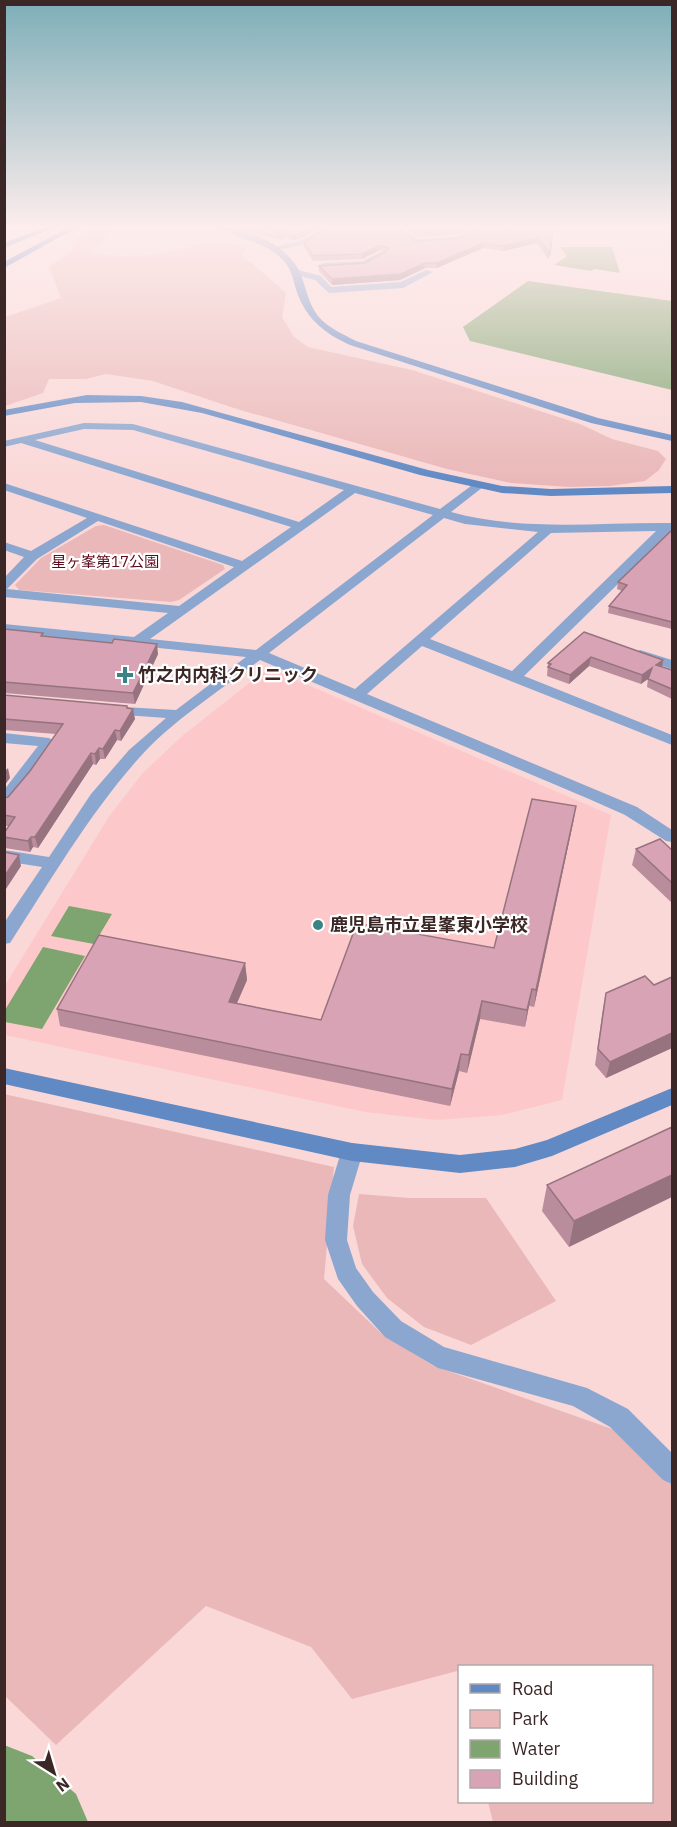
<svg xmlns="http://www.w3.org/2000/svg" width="677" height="1827" font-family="'IBM Plex Sans','Noto Sans JP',sans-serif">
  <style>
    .built { fill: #fdc8c9 }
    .green { fill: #eab8b8 }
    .water { fill: #7ea46f }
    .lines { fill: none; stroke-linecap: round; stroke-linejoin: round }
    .stream { stroke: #7ea46f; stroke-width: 4 }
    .river { fill: #7ea46f; fill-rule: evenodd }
    .street { fill: #8ca7cf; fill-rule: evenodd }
    .secondary { fill: #618ac4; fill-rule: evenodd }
    .highway { fill: #225fb3; fill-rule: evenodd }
    .wall { fill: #ba8d9c }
    .shaded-wall { fill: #97737f }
    .building { fill: #d8a4b5; stroke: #97737f; stroke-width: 1.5 }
    .poi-dot { fill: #3b8485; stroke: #fff; stroke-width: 2 }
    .labels { text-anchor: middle; stroke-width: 4.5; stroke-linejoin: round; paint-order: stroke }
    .far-park-label { font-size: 15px; fill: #600b1c; stroke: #fff }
    .poi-label { font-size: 18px; font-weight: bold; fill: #3c2727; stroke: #fff; text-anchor: start }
  </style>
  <rect width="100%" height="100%" fill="#fad8d8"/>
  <path class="built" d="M275 671 611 815 562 1100 502 1115 437 1120 365 1112 5 1035 4 987 110 815 142 774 182 736 262 673Z"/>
  <path class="green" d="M90 227 111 229 105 239 91 252C111 257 140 257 160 253 190 247 215 238 246 248L242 255 286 293 282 317 294 337 308 347 412 370 580 424 612 439 658 451 666 459 659 470 645 481 610 486 569 487 511 483 447 469 237 409 153 381 106 374 86 379H49L43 393 5 406V317L61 298 49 267 71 251 78 237Z
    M104 525 223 565 225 569 179 600 171 602 19 590 15 585 41 558 96 526Z
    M4 1094 334 1167 324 1279 382 1334 434 1366 615 1430 672 1484V1822H493L488 1802H652V1666H460L459 1678 457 1671 352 1699 311 1647 206 1606 56 1745 5 1696Z
    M359 1194 409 1198H486L556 1301 471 1345 424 1327 387 1298 362 1264 353 1226Z"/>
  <path class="water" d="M560 247H612L620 273 595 269 591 271 554 265 567 256Z
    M528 281 672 301V390L470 341 463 327Z
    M69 906 112 914 94 944 51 936Z
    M43 947 85 956 42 1029 5 1022V1010Z"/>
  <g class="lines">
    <path class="stream" d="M238 227 282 238"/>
    <path class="river" d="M4 1745 32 1756 76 1794 88 1822H4Z"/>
    <path class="street" d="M325 227H334L308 244 274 251 270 248 302 240Z
      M391 227H400L417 239 455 237 473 227H482L460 241 415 244Z
      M382 251 385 252V256L365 266 323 269 319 266 323 263 363 261Z
      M295 269 321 276 331 287 401 282 426 270 433 272 403 288 329 293 315 280 292 274V270Z
      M84 423 133 424 440 509 475 483H483V487L451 512C523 532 599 522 672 523V531L524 676 672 735V745L422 646 367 694 637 807 672 830V842L666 841 625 815 589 799 260 660C220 691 173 720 139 758 89 814 51 880 10 943L4 944V923L42 867 4 861V850L49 857 91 794 129 750 166 718 111 714 106 712 103 709 106 706 176 710 246 657 4 632V624L134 637 168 613 4 597V578L24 557 4 550V542L31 551 87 518 4 490V483L242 561 291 527 21 443 4 447V441ZM84 429 133 430 344 490 299 522 35 440ZM355 493 433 515 256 650 150 639ZM444 518 465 524 538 532 355 689 269 653ZM98 521 234 567 179 606 7 589 37 559ZM656 531 512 671 430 639 551 533Z
      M640 650 672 660V669L635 657 633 654Z
      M4 733 49 738 57 743 10 806 4 807V790L38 746 4 743Z
      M352 1143 360 1146 363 1152 350 1195 347 1240 356 1268 373 1292 401 1321 444 1347 587 1388 628 1409 672 1453V1484L663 1480 610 1427 573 1406 438 1368 385 1337 357 1306 338 1279 325 1240 328 1195 341 1152 344 1146Z"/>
    <path class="secondary" d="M220 227C243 225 288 247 298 269 306 284 307 302 318 316 328 328 343 334 356 341L598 418 672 435V441L591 423 350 345C322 332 304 317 295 286 292 275 290 266 281 258 264 241 238 240 220 227Z
      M87 395 141 396 182 402 428 470 502 486 551 489 672 486V493L551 496 502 493 420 475 202 413 141 402 75 403 4 416V410Z
      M4 1068 352 1143 460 1155 515 1149 547 1140 672 1088V1105L552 1156 515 1167 460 1173 352 1161 4 1084Z"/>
    <path class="highway" d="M46 227H56L4 248V243Z
      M69 227H78L4 268V262Z"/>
  </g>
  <path class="wall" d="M260 227H321L301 238 292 240 260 228Z
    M403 227H470L454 235 418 237Z
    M553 227 549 260 537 243 503 251 483 248 437 268H425L400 280 332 285 319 271V266L365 263 385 252 380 250 362 259 313 261 304 247V242L415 241 462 238Z
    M672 530V629L608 613 609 606 622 591 617 589 618 582Z
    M4 629 43 633 44 636 158 654 135 704 4 693Z
    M584 632 662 667 672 671V699L647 687 648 678 641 684 589 666 569 684 547 676 548 663Z
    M4 695 128 708 135 719 121 741 117 740 105 759H100L96 765 93 764 38 848 33 847 30 852 5 848 4 833 9 826H4V798L8 797 30 771 56 734 4 730Z
    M576 806 573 823 534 1007 529 1006 525 1027 480 1019 467 1073 459 1071 450 1106 60 1026 57 1009 245 963 247 980 237 1003 321 1020 494 948Z
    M636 849 672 850V903L632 865Z
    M672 977V1048L606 1078 595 1065 603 1009 606 993 654 985Z
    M672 1127 569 1247 542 1211 547 1185Z"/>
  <path class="shaded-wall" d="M312 227H321L301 238 292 240V235Z
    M461 227H470L454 235 455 230Z
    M538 238 537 243 503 251 504 246Z
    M483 243V248L437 268V263Z
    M380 245V250L362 259V254Z
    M425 263V268L400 280 332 285V279Z
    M157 644 158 654 135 704 133 693Z
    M591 657 589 666 569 684 570 675Z
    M663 660 662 669 656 665Z
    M652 668 651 677 641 684 642 675Z
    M127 706 129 717 133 709 135 719 121 741 120 731Z
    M115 730 117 740 105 759 103 749Z
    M99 748 100 759 96 765 95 754Z
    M91 753 93 764 38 848 35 837Z
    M8 768 10 778 4 786V772Z
    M576 806 573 823 534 1007 536 990Z
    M31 837 33 847 30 852 28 841Z
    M19 855 21 866 4 892V877Z
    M245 963 247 980 230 1019 229 1002Z
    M532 989 529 1006 525 1027 527 1010Z
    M482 1001 480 1019 467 1073 469 1055Z
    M672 1033V1048L606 1078 610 1062Z
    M461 1054 459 1071 450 1106 452 1089Z
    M672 1175V1197L569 1247 574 1221Z"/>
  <path class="building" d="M269 227H312L301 233 292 235Z
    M331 227H395L415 241 462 238 478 227H553L550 254 538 238 504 246 483 243 437 263H425L401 274 332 279 319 266 365 263 387 251 388 248 380 245 362 254 313 256 304 242Z
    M411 227H461L455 230 418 232Z
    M672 530V622L609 606 627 585 618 582Z
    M4 629 43 633 41 636 112 643 114 639 157 644 133 693 4 682Z
    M584 632 663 660 656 665 672 670V689L648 679 652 668 642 675 591 657 570 675 548 667 551 664 548 663Z
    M4 695 127 706V708L133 709 120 731 115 730 103 749 99 748 95 754 91 753 35 837H31L28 841 4 837V833L15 817 4 815V798L8 797 30 771 63 724 4 719Z
    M532 799 576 806 536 990 532 989 527 1010 482 1001 469 1055 461 1054 452 1089 57 1009 99 935 245 963 229 1002 321 1020 357 923 494 948Z
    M660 839 672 850V883L636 849Z
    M4 852 19 855 4 877Z
    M645 976 654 985 672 977V1033L610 1062 598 1049 606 993Z
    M672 1127V1175L574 1221 547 1185Z"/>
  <linearGradient id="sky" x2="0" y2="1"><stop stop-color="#7daeb8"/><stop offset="0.47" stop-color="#fdeded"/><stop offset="1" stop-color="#fdeded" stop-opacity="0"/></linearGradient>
  <rect width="677" height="482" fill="url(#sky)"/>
  <g class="poi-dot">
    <path d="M122 666h6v6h6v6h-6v6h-6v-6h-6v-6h6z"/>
    <circle cx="318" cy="925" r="6"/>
  </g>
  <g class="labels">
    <g class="far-park-label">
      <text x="105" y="567">星ヶ峯第17公園</text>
    </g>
    <g class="poi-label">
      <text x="138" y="681">竹之内内科クリニック</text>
      <text x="330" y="931">鹿児島市立星峯東小学校</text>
    </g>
  </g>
  <rect width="677" height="1827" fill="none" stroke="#3c2727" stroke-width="12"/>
  <rect x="458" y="1665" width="195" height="138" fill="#ffffff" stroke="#b1a9a9" stroke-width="1.5"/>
  <rect x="470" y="1684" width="30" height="9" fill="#618ac4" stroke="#b1a9a9" stroke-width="1.5"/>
  <text x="512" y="1695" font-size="18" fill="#3c2727">Road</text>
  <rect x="470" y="1710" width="30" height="18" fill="#eab8b8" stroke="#b1a9a9" stroke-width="1.5"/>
  <text x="512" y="1725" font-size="18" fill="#3c2727">Park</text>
  <rect x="470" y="1740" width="30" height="18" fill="#7ea46f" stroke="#b1a9a9" stroke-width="1.5"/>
  <text x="512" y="1755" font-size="18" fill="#3c2727">Water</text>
  <rect x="470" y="1770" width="30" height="18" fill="#d8a4b5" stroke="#b1a9a9" stroke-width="1.5"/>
  <text x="512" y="1785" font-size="18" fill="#3c2727">Building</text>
  <g transform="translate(54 1773) rotate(143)" stroke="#ffffff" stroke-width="4.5" paint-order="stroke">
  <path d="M0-4.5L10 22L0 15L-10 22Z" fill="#3c2727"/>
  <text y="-9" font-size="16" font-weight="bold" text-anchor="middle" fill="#3c2727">N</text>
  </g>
</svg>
